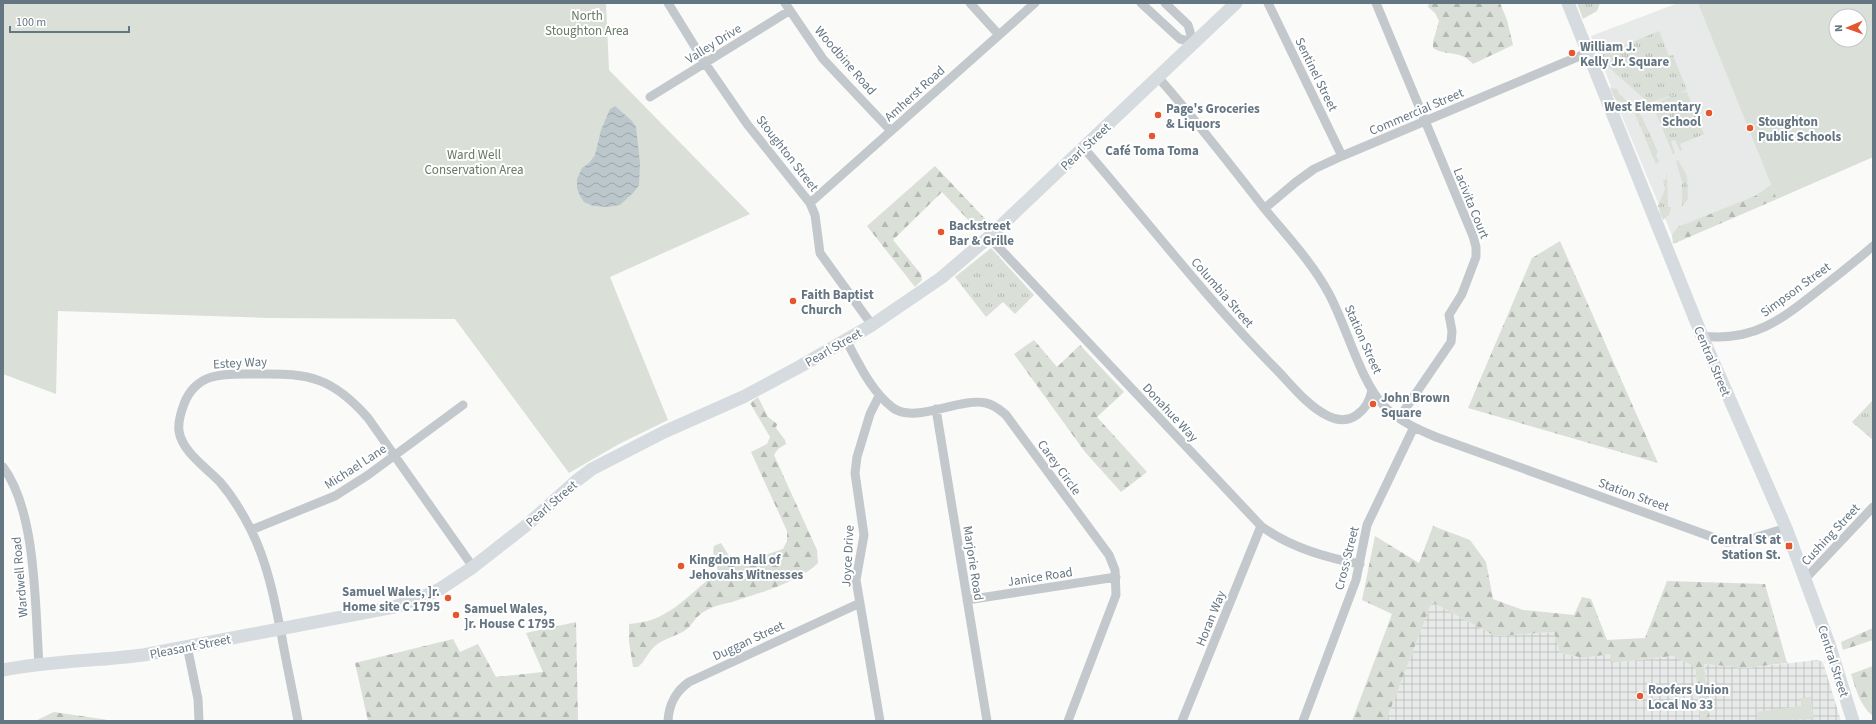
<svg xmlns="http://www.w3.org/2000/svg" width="1876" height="724" font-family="'Source Sans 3',sans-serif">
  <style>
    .built { fill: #e8e9e9; fill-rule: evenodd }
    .industrial { fill: url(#industrial-grid) }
    .grass { fill: url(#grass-tufts) }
    .forest { fill: url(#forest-firs) }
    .park { fill: #dadfd7; fill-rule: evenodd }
    .water { fill: url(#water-waves) }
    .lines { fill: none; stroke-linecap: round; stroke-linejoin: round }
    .street { stroke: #c3c8cc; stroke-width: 9 }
    .secondary { stroke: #d6dbdf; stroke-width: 13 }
    .poi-dot { fill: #e4572e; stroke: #fff; stroke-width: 1.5 }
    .labels { text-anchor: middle; stroke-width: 4; stroke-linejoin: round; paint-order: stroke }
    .park-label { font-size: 13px; fill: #687a64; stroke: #fff }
    .street-label { font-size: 13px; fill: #657683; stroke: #fff }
    .poi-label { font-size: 13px; font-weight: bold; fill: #657683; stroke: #fff; text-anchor: start }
  </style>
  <defs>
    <pattern id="industrial-grid" width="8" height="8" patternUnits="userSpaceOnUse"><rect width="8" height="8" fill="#e8e9e9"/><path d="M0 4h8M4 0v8" fill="none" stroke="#c0c1c2"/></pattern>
    <pattern id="grass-tufts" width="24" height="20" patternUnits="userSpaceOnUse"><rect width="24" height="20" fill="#dadfd7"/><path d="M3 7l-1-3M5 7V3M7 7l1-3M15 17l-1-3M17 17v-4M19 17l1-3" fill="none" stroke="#b4b9b4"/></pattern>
    <pattern id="forest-firs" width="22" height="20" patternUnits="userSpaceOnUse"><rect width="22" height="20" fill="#dadfd7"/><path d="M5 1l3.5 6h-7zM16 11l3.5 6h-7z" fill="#b4b9b4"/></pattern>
    <pattern id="water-waves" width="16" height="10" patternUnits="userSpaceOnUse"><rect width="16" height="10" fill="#bbc7cb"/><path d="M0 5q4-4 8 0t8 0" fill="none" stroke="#9ca6aa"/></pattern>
  </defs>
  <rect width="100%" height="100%" fill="#fafaf8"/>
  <path class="built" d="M1678 3H1873V157L1675 243 1665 218 1661 217 1658 213 1661 210 1614 97 1611 95 1609 89 1611 86 1591 36ZM1836 16H1860V40H1836Z"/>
  <path class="industrial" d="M1432 602 1495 636 1554 632 1560 653 1584 658 1610 654 1612 663 1673 656 1695 667 1701 721H1386Z
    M1817 660 1823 662 1841 721H1710L1704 664 1746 668Z"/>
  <path class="grass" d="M1577 3H1600L1597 11 1583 19Z
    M1659 31 1669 56 1673 55 1687 90 1649 103 1597 57Z
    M1611 88 1617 89 1619 94 1634 107 1642 117 1658 152 1656 155 1659 162 1656 164 1633 109 1615 99Z
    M1687 92 1704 134 1680 144 1682 150 1680 151 1675 140 1671 141 1675 153 1673 154 1659 120 1651 105 1678 93Z
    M1678 160 1687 176 1688 199 1682 206V182L1676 161Z
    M1667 174 1668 207H1671L1669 215 1663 220 1658 206 1665 189 1663 180 1667 179 1666 175Z
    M991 248 1034 295 1015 314 1003 302 986 317 955 277Z
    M1873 400V440L1852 422Z"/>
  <path class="forest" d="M1429 3H1500L1507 20 1513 45 1473 64C1460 49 1448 57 1433 48V42L1439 21 1435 13 1428 7Z
    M935 166 990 224 984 229 971 223 942 192 893 240 921 274 922 280 915 287 867 226Z
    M1771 185 1777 199 1673 244 1672 235 1678 227 1755 196Z
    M1560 241 1658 463 1468 408 1532 258Z
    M1034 340 1057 367 1080 345 1124 392 1097 417 1147 472 1121 492 1085 452 1014 354Z
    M758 397 768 417 777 424 776 428 785 440 786 444 778 449 774 455 817 550 818 563C799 582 760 593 735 601 725 604 716 605 707 610 695 616 694 623 687 629 678 636 664 638 655 646 648 652 645 661 638 667H633L629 642V624C637 623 646 622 654 619 679 609 696 588 717 573 719 563 711 556 714 546L721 543 734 564 749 565 762 556 783 549 787 541V531L751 452 767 444 770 437 750 403Z
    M1433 526 1470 540 1486 562 1493 599 1523 610 1574 615 1582 597 1591 599 1607 640 1645 638 1667 581 1765 584 1787 663 1746 668 1704 664 1710 721H1701L1695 667 1673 656 1611 663 1610 654 1584 658 1560 653 1554 632 1495 636 1432 602 1386 721H1352L1392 614 1362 600 1375 536 1419 563Z
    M576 622 578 721H368L355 663 453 639 460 652 478 644 496 677 543 672 526 633Z
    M1873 628V640L1843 650 1841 642Z
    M1873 666V716C1860 706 1856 689 1851 674Z
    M54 712 115 721H35Z"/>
  <path class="park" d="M3 3H606L609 70 750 214 610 277 668 420 619 444 569 473 455 319 270 318 58 311 56 394 3 374Z
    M1698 3H1873V157L1777 199ZM1836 16H1860V40H1836Z
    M1811 697 1814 719 1758 721 1756 712 1801 706V698Z"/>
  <path class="water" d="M615 106 632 121 636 127 640 163 639 185 634 192 620 205 608 207 593 206 584 202 580 196 577 188V179L582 168 589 163 595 155 601 130 610 109Z"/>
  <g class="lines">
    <path class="street" d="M668 3 705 63 747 124 810 203 815 215 820 253 872 325
      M785 3 823 59 891 131
      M970 3 999 35
      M1141 3 1180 39 1193 42
      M1165 3 1188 25 1193 42
      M1268 3 1342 156
      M1376 3 1473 236 1476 247V257L1462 294 1449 315 1452 331 1451 342 1399 418
      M1157 76C1195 119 1229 163 1264 208 1286 235 1311 261 1328 292 1346 324 1360 381 1384 406 1399 421 1417 429 1436 437L1726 542 1744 541 1786 528
      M650 97 789 11
      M1083 147C1147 221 1206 298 1274 367 1290 383 1307 406 1328 416 1350 427 1368 411 1372 390
      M810 203 1035 3
      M1265 208 1296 182 1314 169 1342 156 1587 53
      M989 237 1261 526C1288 546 1327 558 1360 564
      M1702 336C1754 342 1781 320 1820 289 1838 275 1856 261 1873 246
      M846 340C859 364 871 391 893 408 915 424 960 397 986 403 995 405 1000 410 1006 415L1109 555 1115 570 1116 595 1068 721
      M879 396 870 414 857 457 855 473 864 535 856 580 880 721
      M936 409 987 721
      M3 467C37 512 35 609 39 665
      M251 530 335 496 368 475 463 405
      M1806 578 1873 507
      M967 600 1116 577
      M187 646 198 699 199 721
      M298 721C293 693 287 666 282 638 275 602 268 564 251 530 243 514 232 496 220 482 207 468 182 452 179 431 178 423 181 412 184 404 197 370 228 374 258 374 310 373 333 378 368 418L473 567
      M668 721C669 704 675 692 689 682L860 603
      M1182 721 1261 526
      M1303 721 1356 580 1367 525 1414 427"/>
    <path class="secondary" d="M1568 3 1702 336 1786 528 1829 644 1853 721
      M3 670C49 661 97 661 143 655L394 607 418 599 440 589 473 567 528 524 576 481 592 469 664 432 743 397 799 367 872 325 941 278 989 237 1236 3"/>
  </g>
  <g class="poi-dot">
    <circle cx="1572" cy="53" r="4"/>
    <circle cx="1709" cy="113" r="4"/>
    <circle cx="1158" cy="115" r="4"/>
    <circle cx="1750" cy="128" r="4"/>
    <circle cx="1152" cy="136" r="4"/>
    <circle cx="941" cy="232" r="4"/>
    <circle cx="793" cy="301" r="4"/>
    <circle cx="1373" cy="404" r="4"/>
    <rect x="1785" y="542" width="8" height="8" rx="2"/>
    <circle cx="681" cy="566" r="4"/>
    <circle cx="448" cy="598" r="4"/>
    <circle cx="456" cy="615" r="4"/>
    <circle cx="1640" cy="696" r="4"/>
  </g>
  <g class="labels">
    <g class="park-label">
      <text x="587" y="20">North<tspan x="587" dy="15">Stoughton Area</tspan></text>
      <text x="474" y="159">Ward Well<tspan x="474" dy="15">Conservation Area</tspan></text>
    </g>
    <g class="street-label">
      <text transform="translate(713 43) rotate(-32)" y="5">Valley Drive</text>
      <text transform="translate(846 60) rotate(49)" y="5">Woodbine Road</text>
      <text transform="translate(1317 74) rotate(64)" y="5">Sentinel Street</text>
      <text transform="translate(914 93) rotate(-42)" y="5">Amherst Road</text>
      <text transform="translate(1416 111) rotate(-23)" y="5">Commercial Street</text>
      <text transform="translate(1085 146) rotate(-43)" y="5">Pearl Street</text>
      <text transform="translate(788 153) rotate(52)" y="5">Stoughton Street</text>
      <text transform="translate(1472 203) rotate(68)" y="5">Lacivita Court</text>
      <text transform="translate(1795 289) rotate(-36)" y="5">Simpson Street</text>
      <text transform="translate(1223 292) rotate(49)" y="5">Columbia Street</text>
      <text transform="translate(1364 339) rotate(66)" y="5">Station Street</text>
      <text transform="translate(833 347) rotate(-30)" y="5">Pearl Street</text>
      <text transform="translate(1713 361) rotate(67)" y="5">Central Street</text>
      <text transform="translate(240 362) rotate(-3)" y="5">Estey Way</text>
      <text transform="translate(1171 412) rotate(47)" y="5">Donahue Way</text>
      <text transform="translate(355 466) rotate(-33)" y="5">Michael Lane</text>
      <text transform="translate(1060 467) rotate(54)" y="5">Carey Circle</text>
      <text transform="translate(1634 494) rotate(20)" y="5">Station Street</text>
      <text transform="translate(551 503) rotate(-41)" y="5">Pearl Street</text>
      <text transform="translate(1830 534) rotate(-47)" y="5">Cushing Street</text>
      <text transform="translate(847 556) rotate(-87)" y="5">Joyce Drive</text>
      <text transform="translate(1346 558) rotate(-76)" y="5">Cross Street</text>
      <text transform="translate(974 563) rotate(81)" y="5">Marjorie Road</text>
      <text transform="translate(1040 576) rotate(-9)" y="5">Janice Road</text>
      <text transform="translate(19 577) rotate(-95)" y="5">Wardwell Road</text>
      <text transform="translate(1210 618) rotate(-68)" y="5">Horan Way</text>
      <text transform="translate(748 640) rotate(-25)" y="5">Duggan Street</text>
      <text transform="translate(190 646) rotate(-11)" y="5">Pleasant Street</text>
      <text transform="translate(1834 661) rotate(72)" y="5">Central Street</text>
    </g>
    <g class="poi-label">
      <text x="1580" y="51">William J.<tspan x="1580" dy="15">Kelly Jr. Square</tspan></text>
      <text x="1701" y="111" text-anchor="end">West Elementary<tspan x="1701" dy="15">School</tspan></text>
      <text x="1166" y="113">Page's Groceries<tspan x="1166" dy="15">&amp; Liquors</tspan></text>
      <text x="1758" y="126">Stoughton<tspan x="1758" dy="15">Public Schools</tspan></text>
      <text x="1152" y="155" text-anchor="middle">Café Toma Toma</text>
      <text x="949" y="230">Backstreet<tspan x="949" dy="15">Bar &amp; Grille</tspan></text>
      <text x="801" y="299">Faith Baptist<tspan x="801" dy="15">Church</tspan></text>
      <text x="1381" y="402">John Brown<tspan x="1381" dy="15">Square</tspan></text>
      <text x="1781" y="544" text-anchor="end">Central St at<tspan x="1781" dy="15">Station St.</tspan></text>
      <text x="689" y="564">Kingdom Hall of<tspan x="689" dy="15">Jehovahs Witnesses</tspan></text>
      <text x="440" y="596" text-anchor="end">Samuel Wales, ]r.<tspan x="440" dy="15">Home site C 1795</tspan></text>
      <text x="464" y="613">Samuel Wales,<tspan x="464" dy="15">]r. House C 1795</tspan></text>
      <text x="1648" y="694">Roofers Union<tspan x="1648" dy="15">Local No 33</tspan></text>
    </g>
  </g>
  <rect width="1876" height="724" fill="none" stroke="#657683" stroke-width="8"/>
  <g transform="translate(1848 28) rotate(268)"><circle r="19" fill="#ffffff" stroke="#c1c8cd"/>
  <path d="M0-3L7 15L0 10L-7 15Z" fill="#e4572e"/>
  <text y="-6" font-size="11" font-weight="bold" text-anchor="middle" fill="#657683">N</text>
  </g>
  <path d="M10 26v6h119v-6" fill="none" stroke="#657683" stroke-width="2"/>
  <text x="16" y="26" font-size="12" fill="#657683" stroke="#ffffff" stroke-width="3" paint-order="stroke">100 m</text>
</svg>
